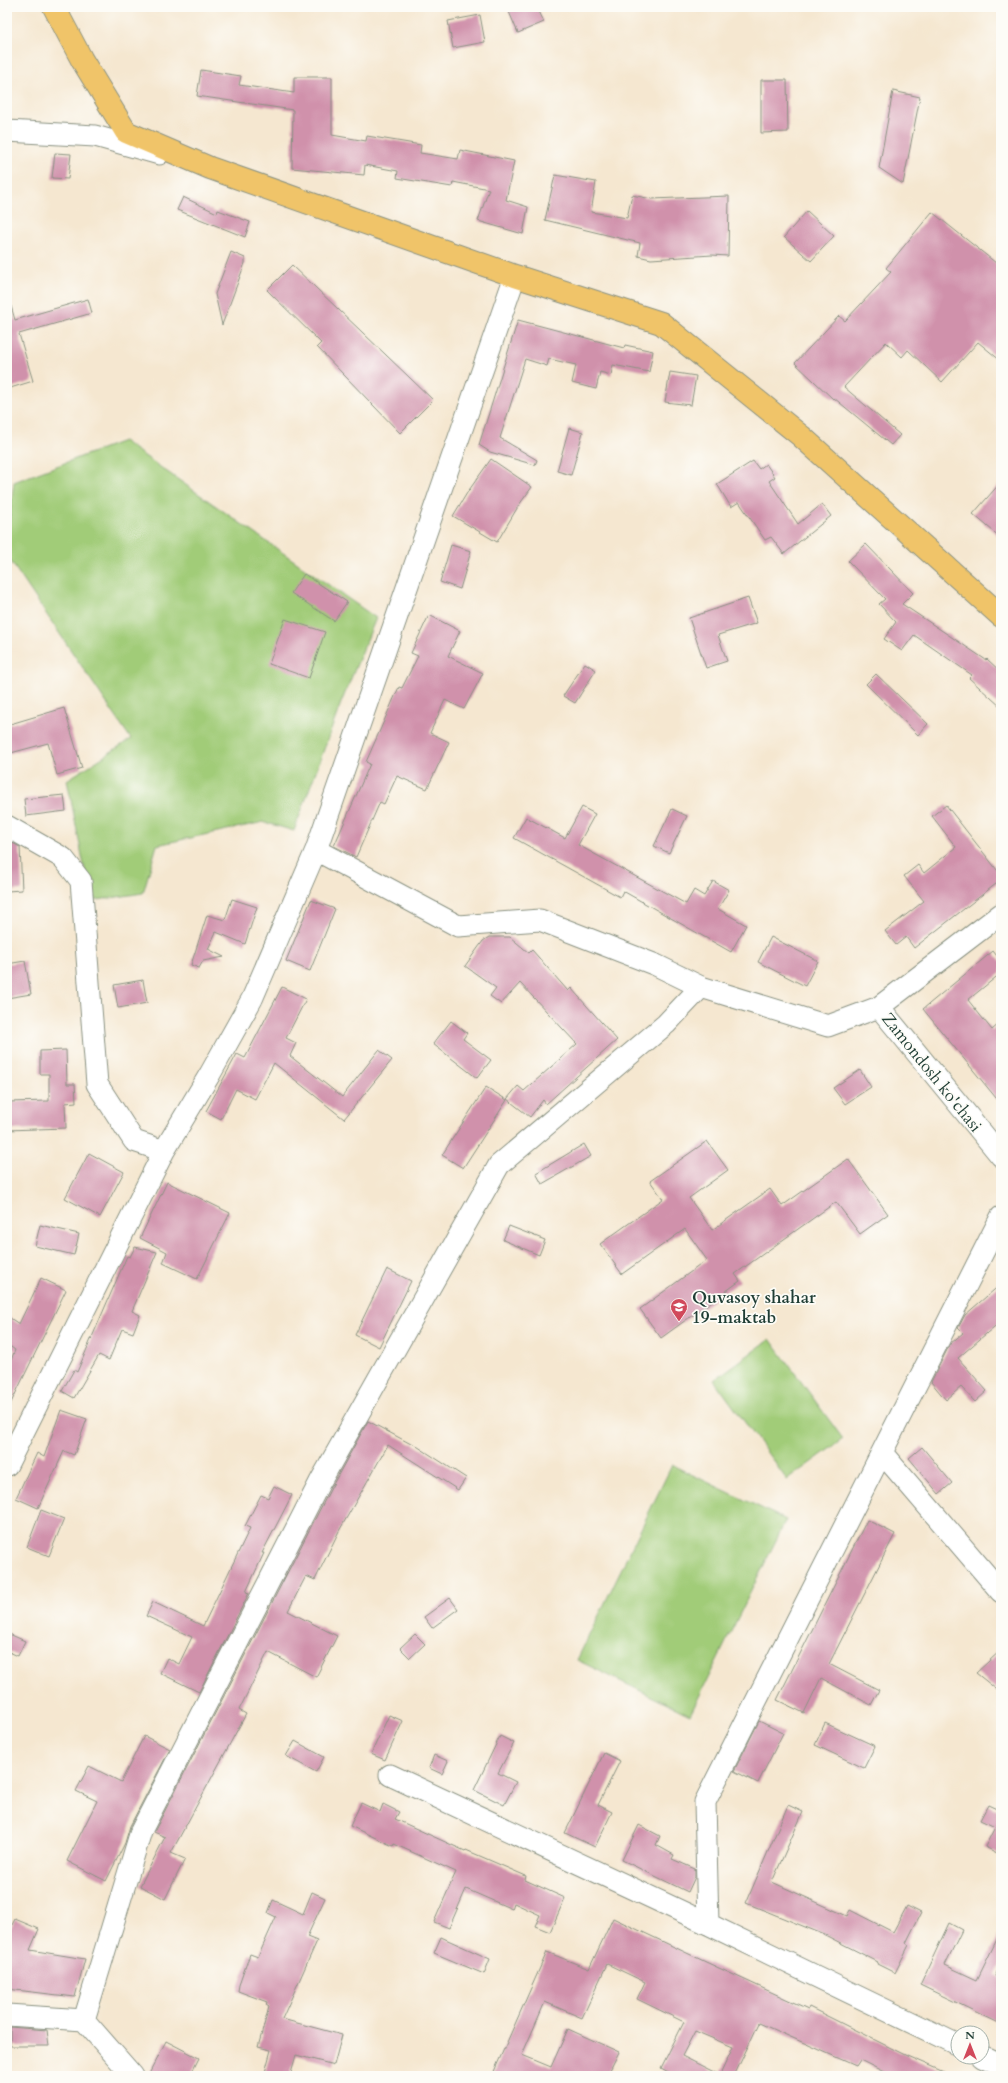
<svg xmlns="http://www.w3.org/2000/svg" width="1008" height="2083" font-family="Cardo,serif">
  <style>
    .green { fill: #a1cc78; stroke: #608456 }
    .building { fill: #d091ab; fill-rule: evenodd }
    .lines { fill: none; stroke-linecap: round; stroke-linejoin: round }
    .minor-casing { stroke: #8a9282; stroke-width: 23 }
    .major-casing { stroke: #8a9282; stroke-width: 24 }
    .minor { stroke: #fff; stroke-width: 21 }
    .major { stroke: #f0c469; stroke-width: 22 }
    .labels { text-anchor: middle; stroke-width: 3.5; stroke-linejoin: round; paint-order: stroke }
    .street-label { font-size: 17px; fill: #1f3d34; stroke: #fdfcf7 }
    .poi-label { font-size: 17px; font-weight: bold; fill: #1f3d34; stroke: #fdfcf7; text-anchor: start }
  </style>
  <rect width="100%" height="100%" fill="#fdfcf7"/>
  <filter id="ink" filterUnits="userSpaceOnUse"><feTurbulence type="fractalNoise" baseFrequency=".025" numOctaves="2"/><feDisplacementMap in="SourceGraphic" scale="8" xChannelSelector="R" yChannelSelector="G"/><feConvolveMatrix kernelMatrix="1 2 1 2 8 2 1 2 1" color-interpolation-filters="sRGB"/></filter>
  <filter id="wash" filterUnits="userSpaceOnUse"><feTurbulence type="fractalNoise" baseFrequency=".012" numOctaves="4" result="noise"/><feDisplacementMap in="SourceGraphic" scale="16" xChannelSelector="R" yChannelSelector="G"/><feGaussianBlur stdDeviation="0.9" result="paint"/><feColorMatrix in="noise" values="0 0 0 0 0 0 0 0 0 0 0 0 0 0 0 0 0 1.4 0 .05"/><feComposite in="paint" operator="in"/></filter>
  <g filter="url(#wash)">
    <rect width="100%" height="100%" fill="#f5e7d0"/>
    <path class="green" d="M123 441 376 618 341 703 294 831 264 822 157 845 143 893 91 901 67 780 131 739 7 556V537L14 482Z
      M770 1339 843 1439 787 1480 714 1380Z
      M672 1465 786 1520 690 1715 577 1660Z"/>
    <g id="blocks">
      <path class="building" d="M507 7H537L544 22 518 33Z
        M480 15 485 42 453 48 448 21Z
        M201 70 241 76 239 85 294 93V77H332V135L366 141 367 136 421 145 420 153 458 159 460 150 514 161 506 200 528 207 523 234 478 221 489 189 453 182 452 187 397 178 398 171 365 165 364 175 292 168 293 110 197 96Z
        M761 80H787L788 132 761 133Z
        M893 91 920 97 903 184 879 168Z
        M55 153 71 154 68 179 52 178Z
        M555 175 596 182 591 212 627 218 632 195 652 199 729 196 728 256 712 255 651 259 638 256 640 243 545 220Z
        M183 197 217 213 218 210 250 222 245 237 177 210Z
        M807 211 834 236 811 261 784 237Z
        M932 212 1001 267V361L978 342 942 382 908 350 902 357 886 342 844 387 900 435 891 445 834 398 833 399 795 363 839 316 845 321 891 272 886 268Z
        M231 252 245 258V263L222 325 215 294Z
        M292 265 433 400 400 433 317 347 321 343 267 290Z
        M88 299 92 313 19 334 33 381 7 389V307L11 306 15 320Z
        M518 320 624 348 625 345 653 351 649 372 613 365 611 375 600 372 596 389 572 383 576 365 549 359 547 366 525 359 500 438 537 460 535 465 490 452 479 445Z
        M670 372 696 376 691 405 665 402Z
        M569 428 583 432 571 475 557 471Z
        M491 459 532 487 519 505 497 542 453 516 467 493Z
        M753 461 759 469 766 464 775 477 769 481 798 524 822 504 831 516 784 554 771 537 765 540 739 502 731 507 717 484Z
        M1001 482V538L973 514Z
        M866 544 913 593 902 604 986 660 987 659 1001 672V707L969 678 972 675 914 635 902 651 884 639 896 622 879 604 885 599 848 561Z
        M451 545 471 551 460 589 440 582Z
        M304 574 347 602 334 621 291 593Z
        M748 598 757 623 718 635 727 661 706 668 689 618Z
        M429 615 460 631 448 656 483 673 464 709 445 700 430 733 449 742 427 789 397 776 384 804 380 802 356 857 334 846 370 764 366 762 399 687 402 688 418 656 411 653Z
        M285 619 325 632 309 678 269 664Z
        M585 663 596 670 575 703 563 696Z
        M876 674 928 724 918 735 866 684Z
        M64 708 82 768 57 775 48 743 7 754V725Z
        M64 795 66 811 26 816 24 799Z
        M946 805 1001 875V880L914 948 906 937 896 945 885 931 924 901 904 876 918 865 924 873 956 847 932 816Z
        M582 807 595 814 578 845 686 904 694 890 704 896 713 881 729 890 718 909 746 925 731 952 623 891 620 897 514 838 526 817 565 838Z
        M672 809 687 816 669 853 654 846Z
        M7 840 20 847 22 890 7 891Z
        M232 899 257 907 245 944 216 932 208 949 224 957 203 961 199 968 191 965 207 915 225 920Z
        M311 900 335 909 310 971 286 961Z
        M489 937H510L529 953 532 950 568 991 571 988 617 1040 546 1104 543 1100 530 1117 507 1099 518 1086 524 1091 577 1044 520 983 501 1004 490 996 496 988 465 966 483 941Z
        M771 937 818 961 805 986 758 962Z
        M993 951 1001 961V973L968 1000 992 1030 1001 1022V1104L923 1009Z
        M25 961 31 994 7 998V964Z
        M143 980 147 1003 118 1008 114 985Z
        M282 987 306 999 286 1038 296 1043 290 1056 342 1097 379 1050 392 1060 344 1119 274 1063 255 1099 236 1089 221 1119 206 1111 237 1054 245 1058Z
        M451 1021 467 1033 463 1039 491 1060 477 1078 433 1044Z
        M66 1050 67 1084H75L76 1102 65 1103 66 1128 7 1130V1102L49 1101V1074H40V1051Z
        M860 1070 871 1087 845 1104 833 1088Z
        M486 1087 507 1100 463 1168 442 1155Z
        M707 1141 728 1170 689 1198 712 1230 770 1189 782 1206 848 1159 888 1214 860 1234 836 1202 735 1274 740 1281 661 1338 640 1309 707 1260 685 1229 622 1274 600 1244 663 1199 650 1181Z
        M584 1144 591 1156 542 1184 536 1173Z
        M89 1153 124 1172 100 1217 65 1198Z
        M167 1182 230 1213 197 1279 163 1263 167 1252 140 1238Z
        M40 1225 79 1234 74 1255 35 1246Z
        M509 1226 545 1240 539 1255 503 1240Z
        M135 1247 157 1252 132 1311 140 1315 133 1333 122 1329 109 1360 99 1355 74 1398 62 1391 74 1370 77 1372 127 1256 130 1257Z
        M387 1269 411 1281 379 1347 355 1335Z
        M41 1278 66 1290 7 1411V1370L15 1350 7 1344V1316L19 1324Z
        M1001 1284V1321L958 1358 987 1391 975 1402 961 1387 946 1400 931 1382 950 1344 963 1333 958 1328 965 1315Z
        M61 1410 87 1419 74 1455 64 1451 38 1508 16 1498 37 1453 44 1457Z
        M368 1421 411 1444 412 1443 466 1478 458 1490 388 1445 339 1531 315 1580 306 1576 288 1611 337 1636 316 1677 268 1652 239 1710 246 1714 171 1853 185 1859 165 1899 140 1886 165 1837 154 1832 331 1488Z
        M922 1447 952 1483 939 1494 909 1458Z
        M274 1486 292 1495 262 1553H264L246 1592 249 1593 199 1692 160 1673 167 1658 179 1664 192 1637 146 1616 153 1602 203 1626 250 1528 245 1526 261 1495 268 1498Z
        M41 1510 64 1519 49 1556 27 1547Z
        M867 1520 895 1534 829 1664 879 1690 871 1705 821 1678 804 1713 777 1700Z
        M450 1598 458 1609 432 1628 424 1617Z
        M7 1633 25 1641 18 1656 7 1651Z
        M415 1634 425 1644 410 1658 400 1648Z
        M1001 1650V1693L976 1673Z
        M389 1715 403 1721 385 1760 371 1754Z
        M759 1721 783 1733 758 1783 734 1771Z
        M825 1723 875 1746 864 1768 815 1745Z
        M144 1736 170 1749 130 1826 125 1843 106 1881 67 1861 97 1801 76 1791 89 1766 121 1782Z
        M500 1736 514 1743 498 1773 516 1782 504 1805 474 1790Z
        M295 1741 324 1757 316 1772 286 1756Z
        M604 1753 620 1761 598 1805 612 1812 595 1847 565 1833Z
        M434 1755 448 1761 442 1774 429 1768Z
        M361 1803 380 1812 383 1804 399 1812 395 1819 465 1851 466 1850 526 1876 525 1880 565 1898 550 1932 535 1926 540 1915 514 1903 512 1909 466 1889 449 1928 434 1922 456 1872 394 1844 393 1846 350 1826Z
        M788 1805 803 1812 772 1882 847 1916 850 1910 893 1932 907 1906 921 1913 906 1943 909 1945 895 1973 877 1964 878 1962 825 1935 746 1903Z
        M988 1805 1001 1811V1855L985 1847 995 1827 980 1820Z
        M639 1825 660 1836 656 1845 674 1855 672 1859 695 1869V1877L688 1892 622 1860Z
        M312 1892 325 1898 307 1937 317 1941 282 2019 342 2035 334 2065 296 2055 290 2076H264L271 2050 258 2047 269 2007 266 2005 267 2002 238 1991 239 1985 250 1954 258 1957 276 1917 268 1913 273 1900 303 1914Z
        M613 1918 708 1963 808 2009 809 2007 907 2056 953 2076H892L860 2060 856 2066 759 2023 734 2076H676L661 2068 684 2022 637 1999 645 1982 607 1964 582 2018 545 2002 522 2055 551 2067 568 2029 619 2052 607 2076H492L547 1952 589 1969ZM695 2031 733 2047 720 2075 682 2056Z
        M15 1919 39 1929 30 1950 85 1959 75 1997 7 1989V1935Z
        M949 1923 962 1930 945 1965 977 1980 1001 1931V1964L995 1976 1001 1979V2024L920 1985Z
        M441 1937 490 1959 484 1974 434 1953Z
        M10 2027 47 2030 49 2046H10Z
        M166 2041 199 2058 190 2076H148Z"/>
    </g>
  </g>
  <g filter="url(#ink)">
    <use href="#blocks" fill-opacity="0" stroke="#8a9282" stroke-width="1"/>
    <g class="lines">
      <defs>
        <path id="minor" d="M7 131 95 136 159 154
          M7 826 63 858 81 881 97 1084 134 1141 164 1151
          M316 850 458 926 540 920 656 965 701 987 828 1026 879 1007 1001 914
          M879 1007 1001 1156
          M883 1454 1001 1592
          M7 1465 164 1151 210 1074 252 999 316 850 515 276
          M390 1775 708 1924 958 2045
          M708 1924 705 1802 1001 1217
          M7 2015 84 2020 133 2076
          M84 2020 141 1831 320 1482 499 1165 666 1024 701 987
          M982 2056 1001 2065"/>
        <path id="major" d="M54 7 82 60 126 132 210 168 515 276 661 323 801 436 1001 616"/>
      </defs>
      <use href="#minor" class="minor-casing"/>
      <use href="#major" class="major-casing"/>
      <use href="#minor" class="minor"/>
      <use href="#major" class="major"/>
    </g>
  </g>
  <defs>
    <symbol id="school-pin" viewBox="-11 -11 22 30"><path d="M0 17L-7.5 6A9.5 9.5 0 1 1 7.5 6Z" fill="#d1495b" stroke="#fdfcf7"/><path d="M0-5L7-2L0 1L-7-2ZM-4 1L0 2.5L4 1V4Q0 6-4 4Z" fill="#fff"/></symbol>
  </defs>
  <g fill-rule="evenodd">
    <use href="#school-pin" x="669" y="1297" width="20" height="27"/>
  </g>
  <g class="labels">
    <g class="street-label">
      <text transform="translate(932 1072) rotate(51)" y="6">Zamondosh ko'chasi</text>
    </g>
    <g class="poi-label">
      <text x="692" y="1303">Quvasoy shahar<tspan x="692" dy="20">19-maktab</tspan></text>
    </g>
  </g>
  <rect width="1008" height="2083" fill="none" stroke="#fdfcf7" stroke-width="24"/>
  <g transform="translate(970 2045)"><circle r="19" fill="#fdfcf7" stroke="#a4b0a9"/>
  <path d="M0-3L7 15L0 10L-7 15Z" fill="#d1495b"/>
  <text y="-6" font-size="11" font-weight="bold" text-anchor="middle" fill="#1f3d34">N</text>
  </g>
</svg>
